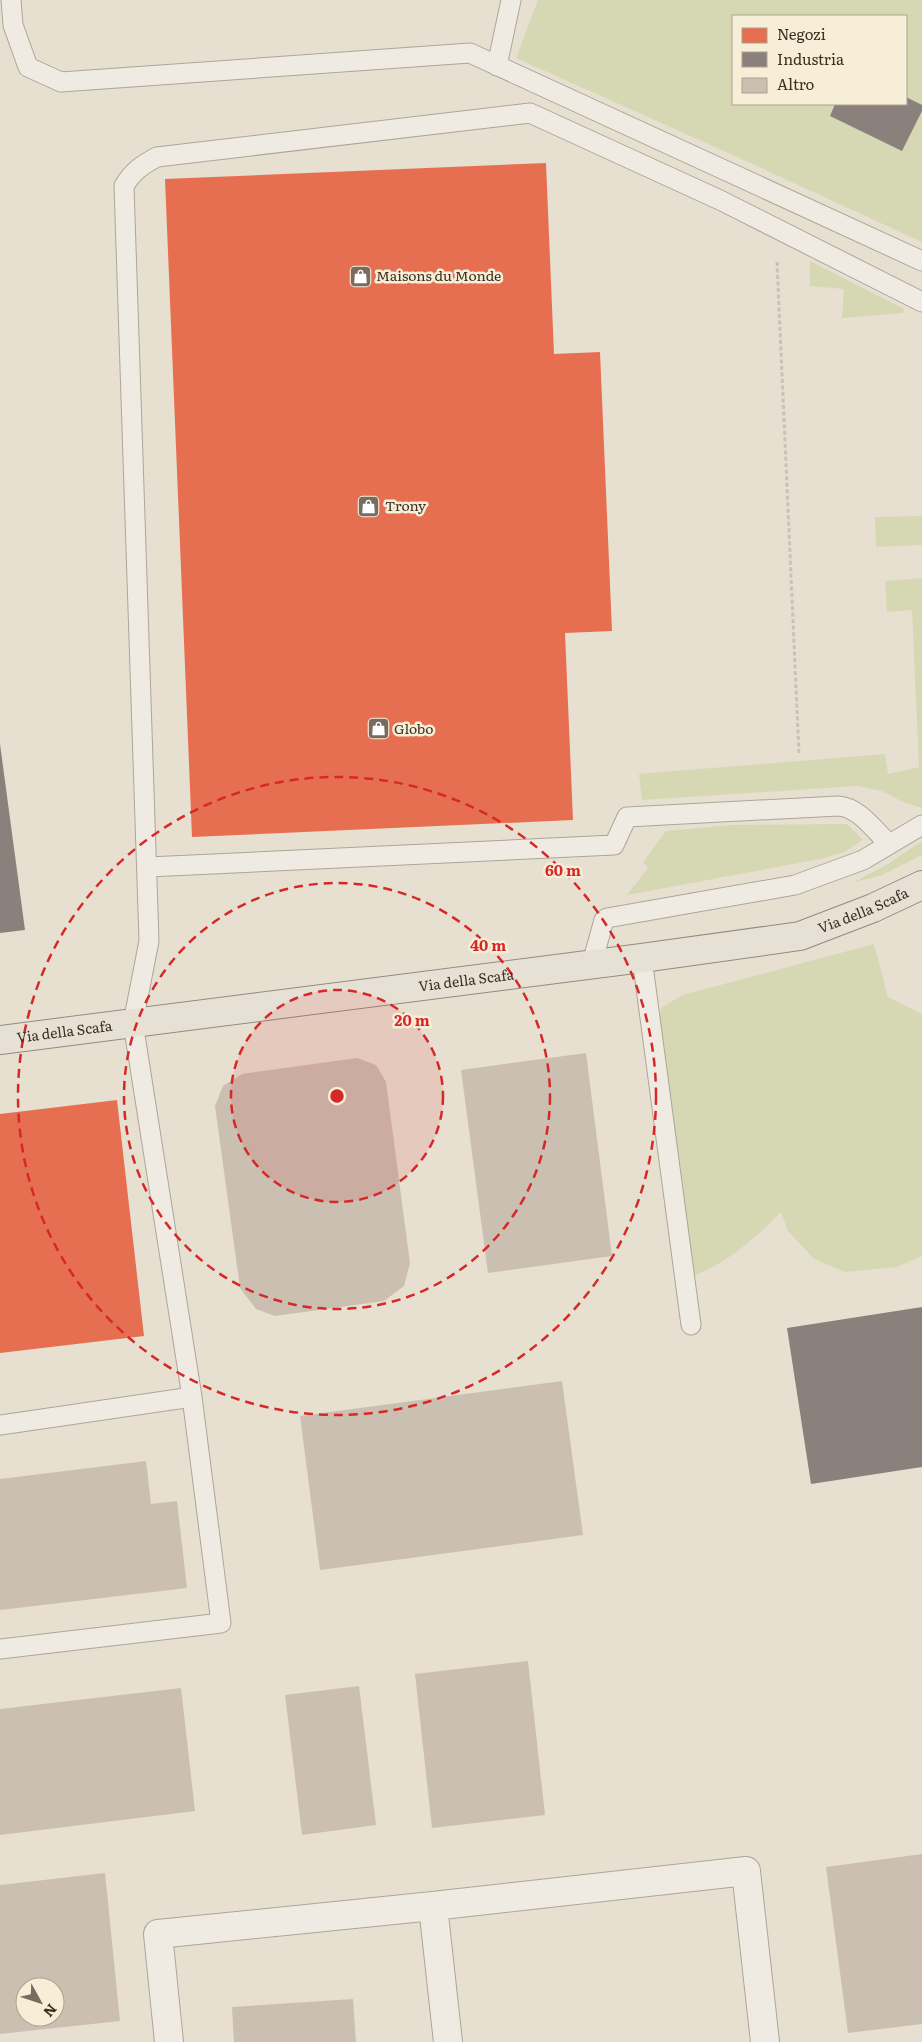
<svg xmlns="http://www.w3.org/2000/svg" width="922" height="2042" font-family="Literata,serif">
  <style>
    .green { fill: #d6d7b3; fill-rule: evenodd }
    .shops { fill: #e76f51 }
    .industry { fill: #8a817c }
    .building { fill: #cbbfb2; fill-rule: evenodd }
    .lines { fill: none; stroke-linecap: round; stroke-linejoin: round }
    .lane-casing { stroke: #ada599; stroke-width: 21 }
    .street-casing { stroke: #ada599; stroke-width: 30 }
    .primary-casing { stroke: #928b80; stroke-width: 30 }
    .path { stroke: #c8c2b9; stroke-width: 3; stroke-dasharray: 4 2.5; stroke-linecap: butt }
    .lane { stroke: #efebe3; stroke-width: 19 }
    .street { stroke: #efebe3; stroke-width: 28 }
    .primary { stroke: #e6e1d4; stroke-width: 28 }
    .ring { fill: none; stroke: #d62828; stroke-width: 2.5; stroke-dasharray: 9 6 }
    .labels { text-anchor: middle; stroke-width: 5; stroke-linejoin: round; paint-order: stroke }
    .poi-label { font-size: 14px; fill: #3d2e20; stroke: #f7eed8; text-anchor: start }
    .street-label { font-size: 14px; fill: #3d2e20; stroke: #f7eed8 }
    .centre { fill: #d62828; stroke: #f7eed8; stroke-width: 2.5 }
    .ring-label { font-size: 15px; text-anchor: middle; font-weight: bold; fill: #d62828; stroke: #f7eed8; stroke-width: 5; stroke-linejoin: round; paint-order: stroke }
  </style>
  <rect width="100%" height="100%" fill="#e7e0d1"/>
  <path class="green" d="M538 0H922V242L735 156 516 58ZM733 16H906V104H733Z
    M810 261 904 309 903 313 842 318 844 289 810 286Z
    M922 516V545L876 547 875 517Z
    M922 578V808L903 802 882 791 857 786 642 800 639 774 885 754 888 774 919 767 912 610 887 612 885 581Z
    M847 824 863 840 844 852 825 858 627 895 648 868 643 862 666 831 730 825Z
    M922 841V855L880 876 854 882 888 864Z
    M874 944 888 997 922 1014V1256L897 1267 845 1272 814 1259 788 1231 781 1212C754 1239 728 1263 693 1276L657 1026 662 1007 683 995Z"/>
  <path class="shops" d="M546 163 554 354 600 352 612 631 565 633 573 820 192 837 165 179Z
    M117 1100 144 1336 0 1353V1114Z"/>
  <path class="industry" d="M906 97 922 105V111L902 151 830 116 835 104H906Z
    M0 744 25 930 0 933Z
    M922 1307V1467L811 1484 787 1328Z"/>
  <path class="building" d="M586 1053 612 1256 488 1273 461 1070Z
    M357 1058 376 1065 386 1082 410 1263 404 1286 384 1301 275 1316 256 1309 240 1288 215 1106 223 1086 242 1074Z
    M562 1381 583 1535 320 1570 300 1416Z
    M146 1461 151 1504 177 1501 187 1588 0 1610V1479Z
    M528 1661 545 1815 432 1828 415 1674Z
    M359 1686 376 1825 302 1835 285 1695Z
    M181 1688 195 1811 0 1835V1709Z
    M922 1854V2024L848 2033 826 1867Z
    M105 1873 120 2021 0 2034V1885ZM25 1987H55V2017H25Z
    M353 1999 356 2042H234L232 2007Z"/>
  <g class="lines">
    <defs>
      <path id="lane" d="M11 0 13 25 28 67 61 82 470 53 922 261
        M497 66 511 0
        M148 867 614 845 627 817 838 806C859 807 875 831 889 844
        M642 958 691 1325
        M592 963 604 920 607 918 795 885 863 860 922 825
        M0 1425 192 1397
        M0 1649 221 1623 192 1397 133 1023 149 941 124 186C133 171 142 165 157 157L530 113 722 201 922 302"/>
      <path id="street" d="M433 1906 448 2042
        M169 2042 158 1934 433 1906 746 1871 765 2042"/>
      <g id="primary">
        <path id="s1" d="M0 1040 642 958 800 936 873 908 922 885"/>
      </g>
    </defs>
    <use href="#lane" class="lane-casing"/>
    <use href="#street" class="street-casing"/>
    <use href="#primary" class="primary-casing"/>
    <path class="path" d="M777 262 799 755"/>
    <use href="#lane" class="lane"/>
    <use href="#street" class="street"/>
    <use href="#primary" class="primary"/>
  </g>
  <circle cx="337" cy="1096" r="106" fill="#d62828" fill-opacity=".12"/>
  <g class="ring">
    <circle cx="337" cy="1096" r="106"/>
    <circle cx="337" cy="1096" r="213"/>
    <circle cx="337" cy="1096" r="319"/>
  </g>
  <defs>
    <symbol id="shop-square" viewBox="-11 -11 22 22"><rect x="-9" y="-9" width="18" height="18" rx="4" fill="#786c5e" stroke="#f7eed8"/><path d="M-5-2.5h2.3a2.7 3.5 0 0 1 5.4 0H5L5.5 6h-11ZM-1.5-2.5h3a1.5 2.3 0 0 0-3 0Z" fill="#fff"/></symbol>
  </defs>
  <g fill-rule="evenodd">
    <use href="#shop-square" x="348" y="264" width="25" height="25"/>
    <use href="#shop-square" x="356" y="494" width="25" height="25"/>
    <use href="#shop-square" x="366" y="716" width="25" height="25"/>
  </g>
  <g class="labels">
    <g class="poi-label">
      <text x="376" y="281">Maisons du Monde</text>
      <text x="385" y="511">Trony</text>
      <text x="394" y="734">Globo</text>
    </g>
    <g class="street-label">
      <text dy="5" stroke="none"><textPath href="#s1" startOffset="875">Via della Scafa</textPath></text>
      <text dy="5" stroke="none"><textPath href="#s1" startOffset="470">Via della Scafa</textPath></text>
      <text dy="5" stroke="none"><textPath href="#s1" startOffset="65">Via della Scafa</textPath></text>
    </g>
  </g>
  <circle cx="337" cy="1096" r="8" class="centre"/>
  <g class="ring-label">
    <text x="563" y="876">60 m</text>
    <text x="488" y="951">40 m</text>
    <text x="412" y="1026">20 m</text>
  </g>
  <rect x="732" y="15" width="175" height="90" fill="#f7eed8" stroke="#ada18e"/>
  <rect x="742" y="28" width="25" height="15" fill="#e76f51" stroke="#ada18e"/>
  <text x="777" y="40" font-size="15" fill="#3d2e20">Negozi</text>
  <rect x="742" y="52" width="25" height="15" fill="#8a817c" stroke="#ada18e"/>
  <text x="777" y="65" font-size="15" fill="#3d2e20">Industria</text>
  <rect x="742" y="78" width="25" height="15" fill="#cbbfb2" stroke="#ada18e"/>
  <text x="777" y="90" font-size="15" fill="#3d2e20">Altro</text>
  <g transform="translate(40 2002) rotate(130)"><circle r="24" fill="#f7eed8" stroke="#ada18e"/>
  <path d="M0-4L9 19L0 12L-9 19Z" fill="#786c5e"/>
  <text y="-8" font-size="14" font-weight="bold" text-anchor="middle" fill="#3d2e20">N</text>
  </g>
</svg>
